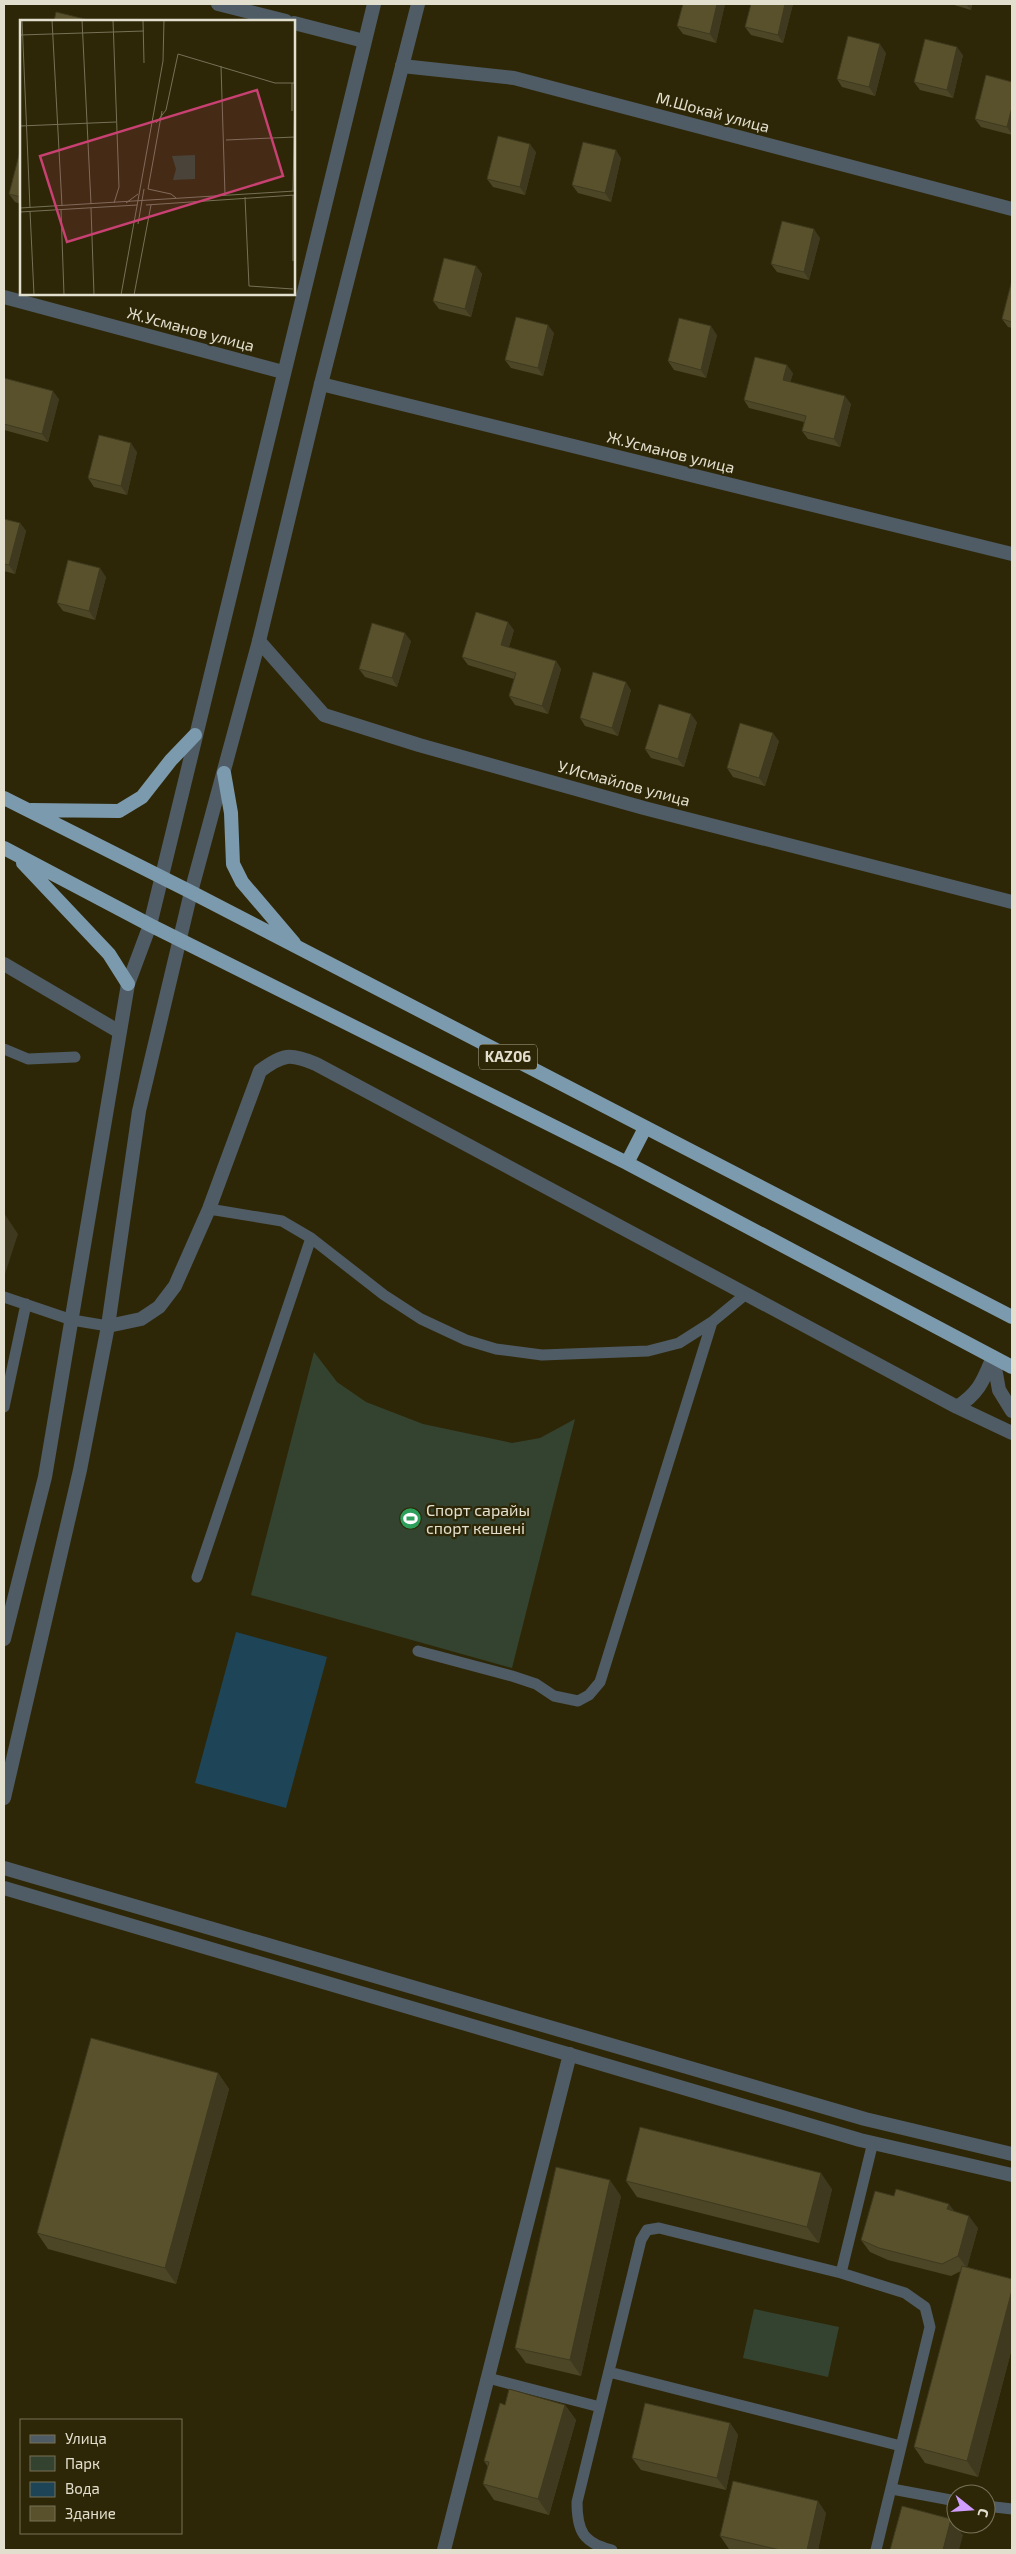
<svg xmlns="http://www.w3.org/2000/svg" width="1016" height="2554" font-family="'Exo 2',sans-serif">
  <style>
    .green { fill: #344330 }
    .water { fill: #1e4457 }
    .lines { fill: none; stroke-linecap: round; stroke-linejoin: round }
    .service { stroke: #4f5c65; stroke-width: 11 }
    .minor { stroke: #4f5c65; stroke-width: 14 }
    .tertiary { stroke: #4f5c65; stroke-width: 14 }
    .trunk { stroke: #7c9aae; stroke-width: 14 }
    .wall { fill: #4d4626 }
    .shaded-wall { fill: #3e391f }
    .building { fill: #59512c; stroke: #3e391f }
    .labels { text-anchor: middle; stroke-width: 4.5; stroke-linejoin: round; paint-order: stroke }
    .shield { fill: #2e2707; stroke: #ada892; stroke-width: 1 }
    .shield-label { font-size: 15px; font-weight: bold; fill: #e3dfce }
    .street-label { font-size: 16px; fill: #e3dfce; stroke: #2e2707 }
    .poi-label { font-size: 16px; fill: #e3dfce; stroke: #2e2707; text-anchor: start }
    .inset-road { fill: none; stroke: #767157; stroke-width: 1 }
    .view { fill: #c94072; fill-opacity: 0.15; stroke: #c94072; stroke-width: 2.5 }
    .inset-edge { fill: none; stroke: #e3dfce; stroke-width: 2.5 }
  </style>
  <rect width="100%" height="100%" fill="#2e2707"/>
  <path class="green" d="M314 1352 337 1382 366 1402 423 1424 512 1443 540 1438 575 1419 512 1668 251 1595Z
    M754 2309 839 2327 828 2377 743 2358Z"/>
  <path class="water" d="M236 1632 327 1657 286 1808 195 1783Z"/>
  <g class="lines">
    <path class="service" d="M4 1049 28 1059 75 1057
      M209 1209 282 1221 311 1238 384 1295 421 1319 466 1340 496 1349 542 1355 648 1351 679 1343 712 1322 746 1294
      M4 1297 72 1320 108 1326
      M4 1407 26 1304
      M197 1577 311 1238
      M418 1651 512 1676 536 1684 554 1696 578 1701 589 1695 600 1682 712 1322
      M873 2142 841 2273 905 2293 925 2307 930 2327 876 2550
      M609 2372 901 2446
      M488 2378 600 2407
      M892 2489 956 2501
      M986 2506 1012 2509
      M612 2550C583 2543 577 2531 577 2502L641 2240 647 2230 659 2228 841 2273"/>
    <path class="minor" d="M218 4 286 21
      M294 23 364 41
      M402 66 514 78 1012 209
      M4 297 283 372
      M321 384 1012 554
      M259 641 324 715 419 745 644 808 1012 902
      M4 964 118 1031
      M108 1326 141 1319 159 1307 175 1286 209 1209 260 1071C283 1054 290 1053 316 1064L957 1407 1012 1433
      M993 1357 999 1390 1012 1411
      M957 1407C979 1393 983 1381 993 1357
      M4 1868 865 2119 1012 2154
      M4 1888 860 2140 1012 2175
      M444 2550 570 2054"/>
    <path class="tertiary" d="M4 1639 45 1477 128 984 150 925 374 4
      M4 1798 80 1470 108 1326 139 1111 191 892 259 641 321 384 418 4"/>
    <path class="trunk" d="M224 773 231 813 233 864 242 882 294 943
      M4 798 191 892 1012 1317
      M31 810 119 811 142 797 171 760 195 735
      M4 848 150 925 627 1163 1012 1367
      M23 863 109 954 128 984
      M627 1163 645 1128"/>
  </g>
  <path class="wall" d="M683 4H725L716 43 683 34 677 26Z
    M751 4H793L783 43 751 35 745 27Z
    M951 4H972L971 10Z
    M886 53 875 96 842 87 837 79Z
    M963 55 953 98 920 90 914 82Z
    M1012 82V135L981 127 975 119Z
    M21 151V204L15 202 9 194Z
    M536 152 525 195 493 187 487 179Z
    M621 158 611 202 578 193 572 185Z
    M820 238 809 280 777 272 771 264Z
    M476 266 482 274 471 317 439 309 433 301Z
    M1012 280V328L1008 327 1002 319Z
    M554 333 543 376 511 368 505 360Z
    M717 335 706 378 674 370 668 361Z
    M793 373 790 382 851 404 840 447 808 439 802 431 804 422 749 408 744 400Z
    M4 378 59 399 48 442 4 430Z
    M137 452 127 495 94 487 88 478Z
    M4 519 20 523 26 531 15 574 4 571Z
    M106 577 95 620 63 611 57 603Z
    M514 630 509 647 556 661 561 669 548 714 515 705 509 696 514 679 468 665 462 657Z
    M411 641 397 687 365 677 359 669Z
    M631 690 618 736 585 726 580 718Z
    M697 722 684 767 651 758 645 749Z
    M779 741 765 786 733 777 727 768Z
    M218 2073 229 2089 176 2284 48 2249 37 2233Z
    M626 2181 832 2189 819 2243 637 2197Z
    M621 2196 581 2376 526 2363 515 2348Z
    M894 2196 954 2211 978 2228 967 2267 1012 2279V2348L978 2477 925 2463 914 2447 961 2271 951 2276 888 2260 870 2252 861 2240Z
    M565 2405 576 2420 549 2515 494 2500 483 2484 488 2467 484 2461Z
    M730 2423 738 2435 726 2490 641 2470 632 2458Z
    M826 2513 818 2550H736L729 2549 720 2536Z"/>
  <path class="shaded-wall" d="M717 4H725L716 43 710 34Z
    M785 4H793L783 43 778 35Z
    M966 4H972L971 10Z
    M880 44 886 53 875 96 869 87Z
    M957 47 963 55 953 98 947 90Z
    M1012 107V134L1007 127Z
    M530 144 536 152 525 195 520 187Z
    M616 150 621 158 611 202 605 193Z
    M814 229 820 238 809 280 804 272Z
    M476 266 482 274 471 317 465 309Z
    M548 325 554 333 543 376 538 368Z
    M711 326 717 335 706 378 701 370Z
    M787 365 793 373 789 388 783 380Z
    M53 391 59 399 48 442 42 434Z
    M845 396 851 404 840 447 834 439Z
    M131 443 137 452 127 495 121 486Z
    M20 523 26 531 15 574 9 565Z
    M100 568 106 577 95 620 89 611Z
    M508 622 514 630 507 653 501 645Z
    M405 633 411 641 397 687 392 678Z
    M556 661 561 669 548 714 542 706Z
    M626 682 631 690 618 736 612 728Z
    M691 714 697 722 684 767 678 759Z
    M773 733 779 741 765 786 759 778Z
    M4 1213 18 1234 5 1274 4 1272Z
    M218 2073 229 2089 176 2284 165 2268Z
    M821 2173 832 2189 819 2243 807 2227Z
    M610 2180 621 2196 581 2376 570 2360Z
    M949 2204 958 2216 947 2209Z
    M969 2216 978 2228 967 2268 958 2256Z
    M1012 2290V2348L978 2477 967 2461Z
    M565 2405 576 2420 549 2515 538 2499Z
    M730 2423 738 2435 726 2490 717 2478Z
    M818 2501 826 2513 818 2550H807Z
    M951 2519 963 2535 959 2550H943Z"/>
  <path class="building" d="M683 4H717L710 34 677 26Z
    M751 4H785L778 35 745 27Z
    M56 12 89 20V21H54Z
    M848 36 880 44 869 87 837 79Z
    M925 39 957 47 947 90 914 82Z
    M986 75 1012 82V107L1007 127 975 119Z
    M498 136 530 144 520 187 487 179Z
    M583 142 616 150 605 193 572 185Z
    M20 151H21V197L9 194Z
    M782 221 814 229 804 272 771 264Z
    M444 258 476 266 465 309 433 301Z
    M1012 280V322L1002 319Z
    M516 317 548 325 538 368 505 360Z
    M679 318 711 326 701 370 668 361Z
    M755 357 787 365 783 380 845 396 834 439 802 431 806 416 744 400Z
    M4 378 53 391 42 434 4 424Z
    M99 435 131 443 121 486 88 478Z
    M4 519 20 523 9 565 4 564Z
    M68 560 100 568 89 611 57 603Z
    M476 612 508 622 501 645 556 661 542 706 509 696 516 673 462 657Z
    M372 623 405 633 392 678 359 669Z
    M593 672 626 682 612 728 580 718Z
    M659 704 691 714 678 759 645 749Z
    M740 723 773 733 759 778 727 768Z
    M91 2038 218 2073 165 2268 37 2233Z
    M640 2127 821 2173 807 2227 626 2181Z
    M556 2167 610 2180 570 2360 515 2348Z
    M896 2189 949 2204 947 2209 969 2216 958 2256 942 2264 879 2248 861 2240 875 2191 894 2196Z
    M962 2266 1012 2279V2290L967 2461 914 2447Z
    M509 2389 565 2405 538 2499 483 2484 489 2462 484 2461 500 2403 505 2405Z
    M645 2403 730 2423 717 2478 632 2458Z
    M733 2481 818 2501 807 2550H780L720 2536Z
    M902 2506 951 2519 943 2550H890Z"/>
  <defs>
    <symbol id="stadium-disc" viewBox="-11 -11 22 22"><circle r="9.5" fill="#2e9e5b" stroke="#2e2707"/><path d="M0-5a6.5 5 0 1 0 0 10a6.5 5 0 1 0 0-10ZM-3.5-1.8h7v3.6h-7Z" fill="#fff"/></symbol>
  </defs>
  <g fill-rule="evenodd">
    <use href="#stadium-disc" x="398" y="1506" width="25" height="25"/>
  </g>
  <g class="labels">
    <rect class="shield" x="479" y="1044.5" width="58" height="25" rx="4"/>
    <g class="shield-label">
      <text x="508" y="1062">KАZ06</text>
    </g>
    <g class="street-label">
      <text transform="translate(713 112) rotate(15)" y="6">М.Шокай улица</text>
      <text transform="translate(191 329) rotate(15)" y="6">Ж.Усманов улица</text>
      <text transform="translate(671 452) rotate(14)" y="6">Ж.Усманов улица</text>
      <text transform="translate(624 783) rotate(15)" y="6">У.Исмайлов улица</text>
    </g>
    <g class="poi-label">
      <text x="426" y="1516">Спорт сарайы<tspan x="426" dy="18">спорт кешені</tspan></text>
    </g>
  </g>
  <g transform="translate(20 20)">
    <rect width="275" height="275" fill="#2e2707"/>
    <path d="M175 135V159L153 160 156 149 152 136Z" fill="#344330"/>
    <path class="inset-road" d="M2 0 10 188M32 0 42 186M62 0 71 184M93 0 99 167 94 183M123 0 124 43M0 15 124 11M201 46 205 175M272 63V91M142 91 128 169 151 174 156 178M136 103 146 90 158 34 255 63H275M0 106 96 102M206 120 275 117M273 171 275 68M273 175V241M225 177 229 266 273 269M106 183 118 174M126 185 275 175M0 188 275 171M71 188 74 275M41 190 44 275M10 191 14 275M0 192 117 185M118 204 124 169M101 275 143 41 144 0M114 275 131 185"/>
    <path class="view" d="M237 70 263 156 47 222 20 136Z"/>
    <rect width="275" height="275" class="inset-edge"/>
  </g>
  <rect width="1016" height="2554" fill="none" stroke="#e3dfce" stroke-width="10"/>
  <rect x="20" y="2419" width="162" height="115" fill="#2e2707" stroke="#767157"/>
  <rect x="30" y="2435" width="25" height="8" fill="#4f5c65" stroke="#767157"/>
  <text x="65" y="2444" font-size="15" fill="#e3dfce">Улица</text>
  <rect x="30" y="2456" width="25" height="15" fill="#344330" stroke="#767157"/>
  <text x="65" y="2469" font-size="15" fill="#e3dfce">Парк</text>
  <rect x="30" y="2482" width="25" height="15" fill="#1e4457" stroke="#767157"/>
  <text x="65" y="2494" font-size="15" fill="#e3dfce">Вода</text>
  <rect x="30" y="2506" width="25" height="15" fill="#59512c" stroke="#767157"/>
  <text x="65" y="2519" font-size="15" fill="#e3dfce">Здание</text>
  <g transform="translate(971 2509) rotate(107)"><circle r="24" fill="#2e2707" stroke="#767157"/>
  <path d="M0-4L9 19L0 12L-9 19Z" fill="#d19dfe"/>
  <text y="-8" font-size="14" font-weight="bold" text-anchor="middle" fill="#e3dfce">С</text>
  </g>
</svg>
